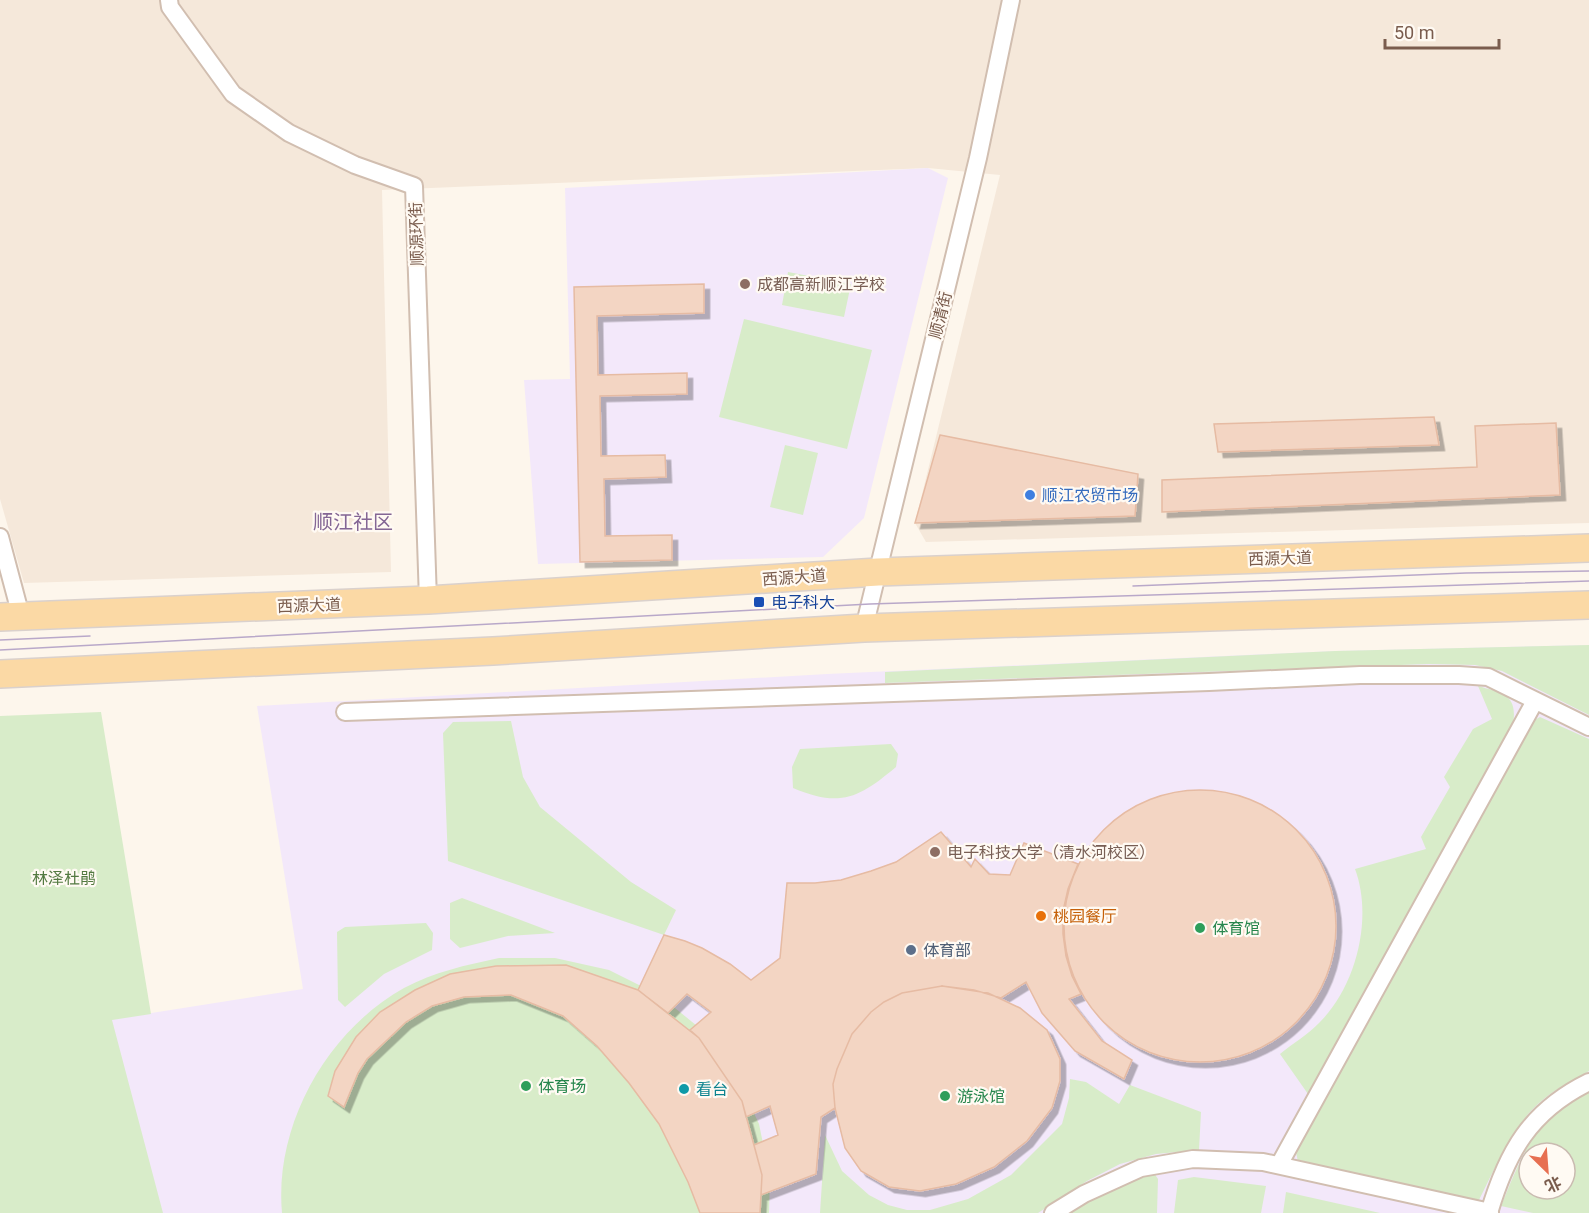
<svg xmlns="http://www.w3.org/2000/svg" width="1589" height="1213" font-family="Roboto,'Noto Sans SC',sans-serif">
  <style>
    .residential { fill: #f5e8da }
    .education { fill: #f3e8fa; fill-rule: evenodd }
    .green { fill: #d8ecc9; fill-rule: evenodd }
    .building { fill: #f3d5c3; stroke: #e6bba3; stroke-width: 1.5; filter: url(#shadow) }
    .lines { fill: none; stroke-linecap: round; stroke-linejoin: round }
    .minor-casing { stroke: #d1beb0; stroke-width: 20 }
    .primary-casing { stroke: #dad1cd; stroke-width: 30 }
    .minor { stroke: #fff; stroke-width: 16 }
    .primary { stroke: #fbd9a5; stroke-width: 27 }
    .tram { stroke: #b9a8c9; stroke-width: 1.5 }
    .education-dot { fill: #8d6e63; stroke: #fffaf3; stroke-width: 2 }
    .shop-dot { fill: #3f7fe0; stroke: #fffaf3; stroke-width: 2 }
    .transit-dot { fill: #1a4fb4; stroke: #fffaf3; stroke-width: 2 }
    .food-dot { fill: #e8710a; stroke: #fffaf3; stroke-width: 2 }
    .leisure-dot { fill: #2e9e5b; stroke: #fffaf3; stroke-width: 2 }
    .service-dot { fill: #5c6f8a; stroke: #fffaf3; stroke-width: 2 }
    .culture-dot { fill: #0f9aa8; stroke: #fffaf3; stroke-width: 2 }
    .labels { text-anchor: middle; stroke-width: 4.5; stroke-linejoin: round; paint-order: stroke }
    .street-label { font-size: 16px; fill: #7a5c4d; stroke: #fffaf3 }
    .education-label { font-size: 16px; fill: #785e54; stroke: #fffaf3; text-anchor: start }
    .shop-label { font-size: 16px; fill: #366cbe; stroke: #fffaf3; text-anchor: start }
    .transit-label { font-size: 16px; fill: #164399; stroke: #fffaf3; text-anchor: start }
    .park-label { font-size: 16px; fill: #537a41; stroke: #fffaf3 }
    .food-label { font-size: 16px; fill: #c56008; stroke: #fffaf3; text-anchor: start }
    .leisure-label { font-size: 16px; fill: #27864d; stroke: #fffaf3; text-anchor: start }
    .service-label { font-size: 16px; fill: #4e5e75; stroke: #fffaf3; text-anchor: start }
    .culture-label { font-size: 16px; fill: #0d838f; stroke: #fffaf3; text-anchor: start }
    .quarter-label { font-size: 20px; fill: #846695; stroke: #fffaf3 }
  </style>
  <defs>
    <filter id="shadow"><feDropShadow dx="5.5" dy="5.5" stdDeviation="0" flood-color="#0004"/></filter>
  </defs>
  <rect width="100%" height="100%" fill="#fdf6ec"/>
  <path class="residential" d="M0 0H1589V523L926 542 915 523 1000 175 928 168 382 190 391 572 24 583 0 499Z"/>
  <path class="education" d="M928 168 948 178 864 518 823 557 538 564 524 380 570 379 565 188Z
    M1589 645V1213H0V1037L303 989 257 706 827 674 1335 651ZM1529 1153H1565V1189H1529Z"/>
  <path class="green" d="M788 272 851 284 844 317 782 305Z
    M744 319 872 350 847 449 719 417Z
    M785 445 818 453 803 515 770 507Z
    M1589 645V715L1502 671 1475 665 1429 664 885 683V672L1335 651Z
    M1478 686C1502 693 1518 694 1513 724L1308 1094 1280 1054C1293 1043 1309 1034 1320 1022 1357 985 1373 917 1355 869L1426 849 1421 837 1450 787 1444 777 1473 729 1492 719Z
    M101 712 151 1014 112 1020 163 1213H0V716Z
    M1540 717 1589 739V1071C1572 1081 1553 1090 1538 1104 1513 1126 1494 1170 1479 1200L1298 1162 1296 1152 1531 722Z
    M511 721 523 777 540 807 631 882 676 910 664 935 448 861 443 733 453 722Z
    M891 744 898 754 896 767C859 798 840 808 793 788L792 767 800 749Z
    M462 898 555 933 508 936 460 948 450 939V903Z
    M426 923 433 933 432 950 384 974 345 1007 338 1000 337 932 345 927Z
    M499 958H555L609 970 659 995 702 1030 736 1074 759 1124 770 1178 769 1213H282C274 1125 327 1031 404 988 434 972 466 965 499 958Z
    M1070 1079 1086 1082 1119 1104 1130 1085 1201 1112 1199 1150 1156 1154 1120 1164 1087 1181 1038 1213H820L825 1135 842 1171 869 1195 888 1205 907 1210H930L968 1199 1011 1175 1062 1124 1069 1098Z
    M1589 1092V1213H1533L1501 1206C1515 1172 1528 1135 1557 1111 1567 1104 1579 1098 1589 1092ZM1529 1153H1565V1189H1529Z
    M1154 1173 1158 1179 1157 1213H1071C1097 1196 1125 1182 1154 1173Z
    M1194 1177 1266 1186 1261 1213H1174L1178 1180Z
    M1286 1192 1380 1213H1283Z"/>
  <path class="building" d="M704 284V313L597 316 598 375 687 373V394L600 396 601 456 665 455 666 477 604 479 605 536 672 535V560L580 562 574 287Z
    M1434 417 1439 445 1218 452 1214 424Z
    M1556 423 1560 495 1162 512V480L1477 467 1475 426Z
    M940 435 1138 474 1135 516 915 523Z
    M1064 926a136 136 0 1 1 272 0a136 136 0 1 1-272 0Z
    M941 832 971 867 975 859 989 874 1010 875 1024 843 1078 864 1068 889 1063 911V934L1066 956 1072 976 1081 994 1069 999 1102 1041 1132 1060 1124 1079 1075 1051 1042 1013 1026 982 1001 998 974 990 942 986 902 993 884 1002 871 1012 852 1034 837 1069 833 1084 835 1108 821 1117 816 1174 761 1195 762 1175 754 1145 778 1135 770 1106 746 1117 742 1101 699 1038 690 1030 711 1012 687 994 668 1013 638 990 664 935 685 941 702 948 730 964 751 980 780 958 787 883H815L841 880 871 871 896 862Z
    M566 965 638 990 699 1038 742 1101 762 1175 760 1213H700L688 1182 659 1124 629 1083 597 1046 563 1016 511 995 464 997 432 1006 406 1022 367 1059 358 1073 344 1107 328 1096 335 1071 356 1037 380 1012 415 990 450 974 496 966Z
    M942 986 988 993 1020 1008 1047 1030 1060 1059V1081L1052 1108 1027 1141 994 1167 956 1184 920 1191 889 1187 861 1171 845 1148 835 1108 833 1084 837 1069 852 1034 871 1012 884 1002 902 993Z"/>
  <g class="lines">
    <defs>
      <path id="minor" d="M169 0 170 7 233 94 289 133 355 165 414 186 428 600
        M0 537 21 616
        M864 628 978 158 1011 0
        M345 712 1209 682 1360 675H1459L1488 677 1589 727
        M1279 1165 1535 701
        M1053 1213 1084 1194 1141 1168 1193 1159 1263 1162 1490 1212
        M1489 1213C1507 1152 1530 1111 1589 1082"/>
      <path id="primary" d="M0 617 428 600 878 572 1589 548
        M0 674 493 651 864 628 1589 605"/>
    </defs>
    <use href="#minor" class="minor-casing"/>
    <use href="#primary" class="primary-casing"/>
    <use href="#minor" class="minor"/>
    <use href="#primary" class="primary"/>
    <path class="tram" d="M1133 586 1466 573 1589 571
      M0 640 90 636
      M0 650 870 604 1589 581"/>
  </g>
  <g class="education-dot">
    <circle cx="745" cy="284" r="6"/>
    <circle cx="935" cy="852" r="6"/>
  </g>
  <circle class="shop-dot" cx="1030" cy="495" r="6"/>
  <rect class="transit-dot" x="753" y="596" width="12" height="12" rx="3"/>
  <circle class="food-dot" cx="1041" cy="916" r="6"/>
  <g class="leisure-dot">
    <circle cx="1200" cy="928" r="6"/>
    <circle cx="526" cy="1086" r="6"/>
    <circle cx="945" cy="1096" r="6"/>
  </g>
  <circle class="service-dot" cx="911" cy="950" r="6"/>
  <circle class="culture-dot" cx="684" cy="1089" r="6"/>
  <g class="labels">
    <g class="street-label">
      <text transform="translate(416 234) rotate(-92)" y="6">顺源环街</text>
      <text transform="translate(940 315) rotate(-76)" y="6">顺清街</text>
      <text transform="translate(1280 558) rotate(-2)" y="6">西源大道</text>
      <text transform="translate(794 577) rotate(-4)" y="6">西源大道</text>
      <text transform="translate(309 605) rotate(-2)" y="6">西源大道</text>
    </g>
    <g class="education-label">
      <text x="757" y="290">成都高新顺江学校</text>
      <text x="947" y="858">电子科技大学（清水河校区）</text>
    </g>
    <g class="shop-label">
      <text x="1042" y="501">顺江农贸市场</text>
    </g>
    <g class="transit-label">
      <text x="771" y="608">电子科大</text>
    </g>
    <g class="park-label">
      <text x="64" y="884">林泽杜鹃</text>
    </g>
    <g class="food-label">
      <text x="1053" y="922">桃园餐厅</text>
    </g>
    <g class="leisure-label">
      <text x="1212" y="934">体育馆</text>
      <text x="538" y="1092">体育场</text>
      <text x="957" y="1102">游泳馆</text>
    </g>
    <g class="service-label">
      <text x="923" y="956">体育部</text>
    </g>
    <g class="culture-label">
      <text x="696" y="1095">看台</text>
    </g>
    <g class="quarter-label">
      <text x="353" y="529">顺江社区</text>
    </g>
  </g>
  <g transform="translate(1547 1171) rotate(155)"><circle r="28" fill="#fffaf3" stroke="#cabbb1" stroke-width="1.5"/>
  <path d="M0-4.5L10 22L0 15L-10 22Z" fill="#e76f51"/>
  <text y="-9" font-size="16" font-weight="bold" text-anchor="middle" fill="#7a5c4d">北</text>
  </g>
  <path d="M1385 39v9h114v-9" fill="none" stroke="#7a5c4d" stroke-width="3"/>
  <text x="1394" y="39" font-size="18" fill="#7a5c4d" stroke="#fffaf3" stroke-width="4.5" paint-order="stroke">50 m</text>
</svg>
